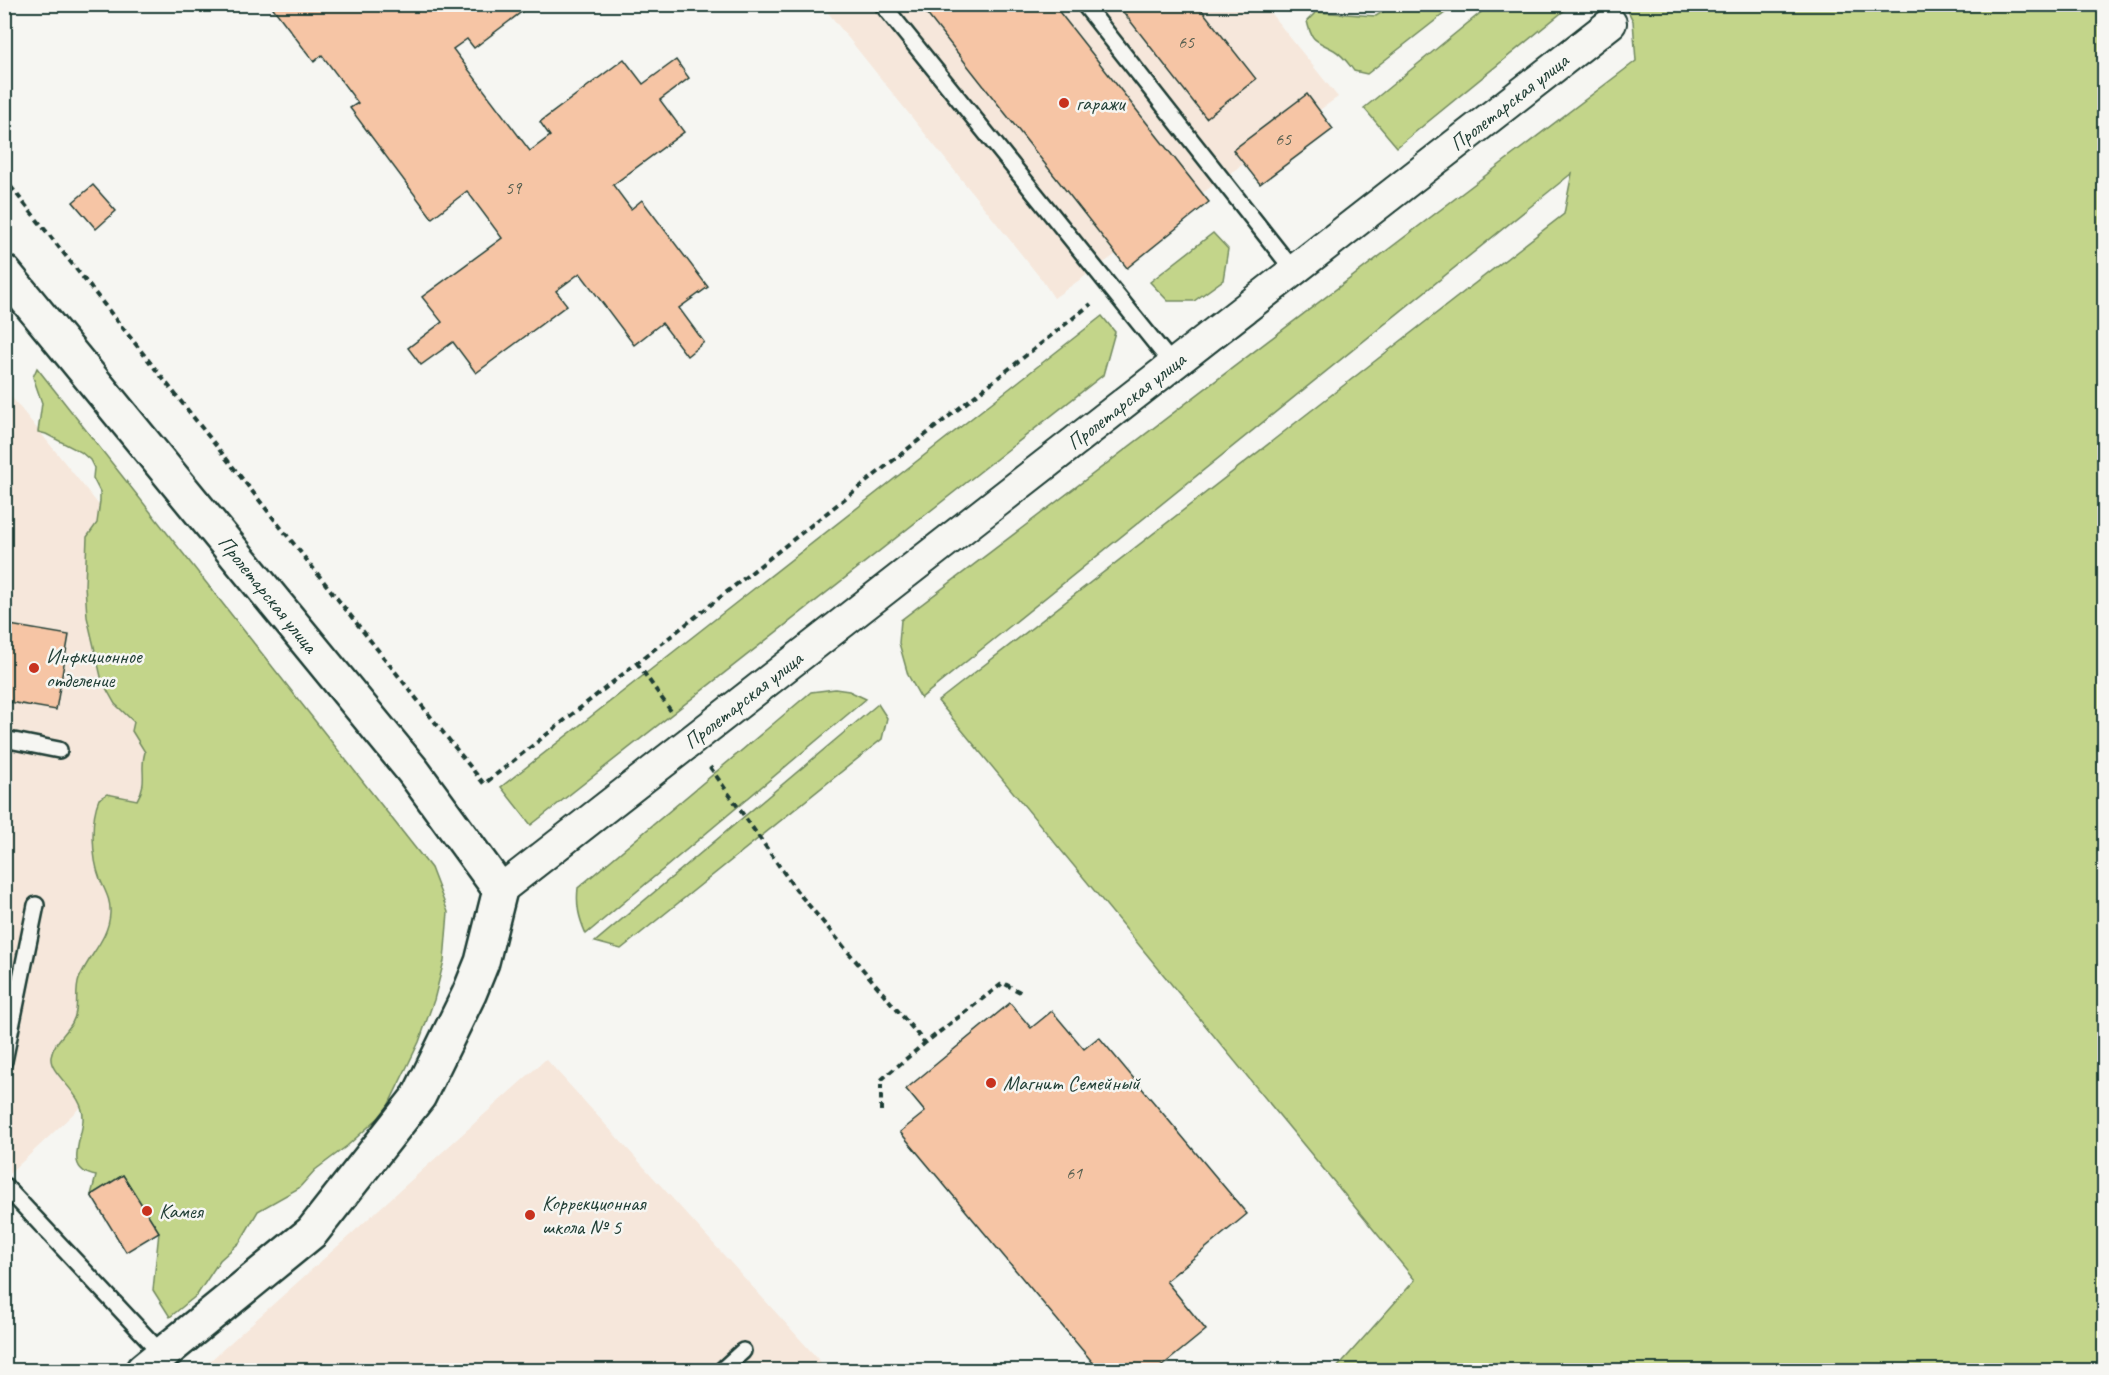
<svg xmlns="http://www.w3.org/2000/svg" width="2109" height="1375" font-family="Caveat,sans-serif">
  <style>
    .built { fill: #f6e7db }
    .green { fill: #c3d58a; stroke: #71895f; stroke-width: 1.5 }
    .building { fill: #f6c5a5; stroke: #1f3d34; stroke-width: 1.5 }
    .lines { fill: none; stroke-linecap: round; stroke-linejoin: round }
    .lane-casing { stroke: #1f3d34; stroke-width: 20 }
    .street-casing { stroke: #1f3d34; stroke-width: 34 }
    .secondary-casing { stroke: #1f3d34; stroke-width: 38 }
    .path { stroke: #1f3d34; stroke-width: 4; stroke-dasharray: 6 4.5; stroke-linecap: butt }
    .lane { stroke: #f6f6f2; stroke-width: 15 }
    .street { stroke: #f6f6f2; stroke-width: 30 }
    .secondary { stroke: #f6f6f2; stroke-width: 33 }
    .poi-dot { fill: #c8321e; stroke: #f6f6f2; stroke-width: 2 }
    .labels { text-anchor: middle; stroke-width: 5; stroke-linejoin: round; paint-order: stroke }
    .number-label { font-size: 18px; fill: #555f50 }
    .street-label { font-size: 21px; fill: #1f3d34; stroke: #f6f6f2 }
    .poi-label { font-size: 21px; fill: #1f3d34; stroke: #f6f6f2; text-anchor: start }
  </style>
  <rect width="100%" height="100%" fill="#f6f6f2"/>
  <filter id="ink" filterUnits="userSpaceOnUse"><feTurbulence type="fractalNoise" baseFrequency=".0167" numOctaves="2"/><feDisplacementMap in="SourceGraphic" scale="12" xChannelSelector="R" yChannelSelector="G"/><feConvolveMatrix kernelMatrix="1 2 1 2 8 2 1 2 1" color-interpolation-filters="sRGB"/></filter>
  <g filter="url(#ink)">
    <path class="built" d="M822 5H1264L1338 97 1054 298 1042 280Z
      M5 389 368 837 5 1178Z
      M546 1059 828 1370H200Z"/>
    <path class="green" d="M1394 5H1455L1367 74 1354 71C1348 63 1343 55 1334 50 1316 40 1312 43 1307 21L1316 12 1376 16Z
      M1490 5H1571L1397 147 1364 108Z
      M1625 5H2104V1370H1335L1415 1280 938 701 1564 214 1572 173 921 698 908 675 899 643 901 620 1636 61 1633 21Z
      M1213 233 1228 249 1223 280 1194 301H1168L1150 282Z
      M1102 316 1115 332 1103 375 531 825 501 787Z
      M37 368 431 868 448 912 444 961 434 1000 419 1042 385 1112 347 1146 315 1170 299 1188 258 1211 240 1242 220 1260 197 1295 170 1317 153 1290 159 1232 123 1175 91 1195 96 1176C63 1170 82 1141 83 1120 85 1093 49 1075 51 1057 53 1043 65 1035 72 1023 80 1009 74 993 79 979 88 956 109 939 110 913 111 900 105 891 100 879 92 858 90 820 99 799L107 794 137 800C149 780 139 771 145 752L132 731 134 722 115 704 102 681 87 617 85 585 87 537 97 523 100 501V492L93 478 94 468 90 460 81 452 46 434 38 432 42 403 33 377Z
      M835 689 849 691 866 699 586 934C579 918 576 906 578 888L811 692Z
      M878 704 887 718 882 739 621 949 595 942Z"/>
    <path class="building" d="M270 4H532L474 48 467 39 453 49 530 151 550 136 540 122 624 59 643 84 676 60 689 78 660 100 684 132 613 185 631 209 642 200 708 287 679 308 704 342 687 356 662 323 634 345 580 273 556 291 567 305 476 373 453 342 421 365 408 348 442 322 422 297 502 238 467 191 432 218 350 108 358 103 322 55 314 62Z
      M919 4H1053L1209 202 1127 268Z
      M1117 4H1197L1256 79 1206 118Z
      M1307 94 1333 129 1260 184 1233 150Z
      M93 185 116 211 96 229 73 202Z
      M4 624 69 635 56 710 4 701Z
      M1010 1003 1031 1028 1052 1011 1084 1049 1099 1037 1247 1214 1166 1281 1206 1330 1157 1370H1099L900 1132 925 1112 906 1089Z
      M123 1175 159 1232 126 1252 91 1195Z"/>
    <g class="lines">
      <defs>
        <path id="lane" d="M882 4 1173 365
          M1084 4 1294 271
          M4 739 59 750
          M4 1061 36 905
          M4 1185 162 1354
          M722 1370 743 1351"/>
        <path id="street" d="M500 890 1611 23"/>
        <path id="secondary" d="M4 272 413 771 500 890 482 962 469 994 419 1096 312 1232 143 1370"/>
      </defs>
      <use href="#lane" class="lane-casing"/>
      <use href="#street" class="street-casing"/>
      <use href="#secondary" class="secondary-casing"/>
      <path class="path" d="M4 178 484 784 1091 304
        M637 663 673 714
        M710 767 796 890 925 1043 1003 983 1022 993
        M881 1111V1080L925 1043"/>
      <use href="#lane" class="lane"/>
      <use href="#street" class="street"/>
      <use href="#secondary" class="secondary"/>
    </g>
  </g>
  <g class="poi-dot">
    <circle cx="1064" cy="103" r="6"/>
    <circle cx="34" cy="668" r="6"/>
    <circle cx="991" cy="1083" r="6"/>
    <circle cx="147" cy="1211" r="6"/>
    <circle cx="530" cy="1215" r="6"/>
  </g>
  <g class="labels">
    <g class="number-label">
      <text x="1186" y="48">65</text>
      <text x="1283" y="145">65</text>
      <text x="513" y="194">59</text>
      <text x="1074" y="1179">61</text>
    </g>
    <g class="street-label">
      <text transform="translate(1509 102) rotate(-38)" y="7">Пролетарская улица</text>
      <text transform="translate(1126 401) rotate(-38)" y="7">Пролетарская улица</text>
      <text transform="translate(268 594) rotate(51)" y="7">Пролетарская улица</text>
      <text transform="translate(743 700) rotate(-38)" y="7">Пролетарская улица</text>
    </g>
    <g class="poi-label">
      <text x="1076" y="110">гаражи</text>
      <text x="46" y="663">Инфкционное<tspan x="46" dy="24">отделение</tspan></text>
      <text x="1003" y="1090">Магнит Семейный</text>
      <text x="542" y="1210">Коррекционная<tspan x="542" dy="24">школа № 5</tspan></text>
      <text x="159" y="1218">Камея</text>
    </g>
  </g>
  <rect width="2109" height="1375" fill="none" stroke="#f6f6f2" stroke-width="24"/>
  <rect x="12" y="12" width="2085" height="1351" fill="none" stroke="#1f3d34" stroke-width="2" filter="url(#ink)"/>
</svg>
